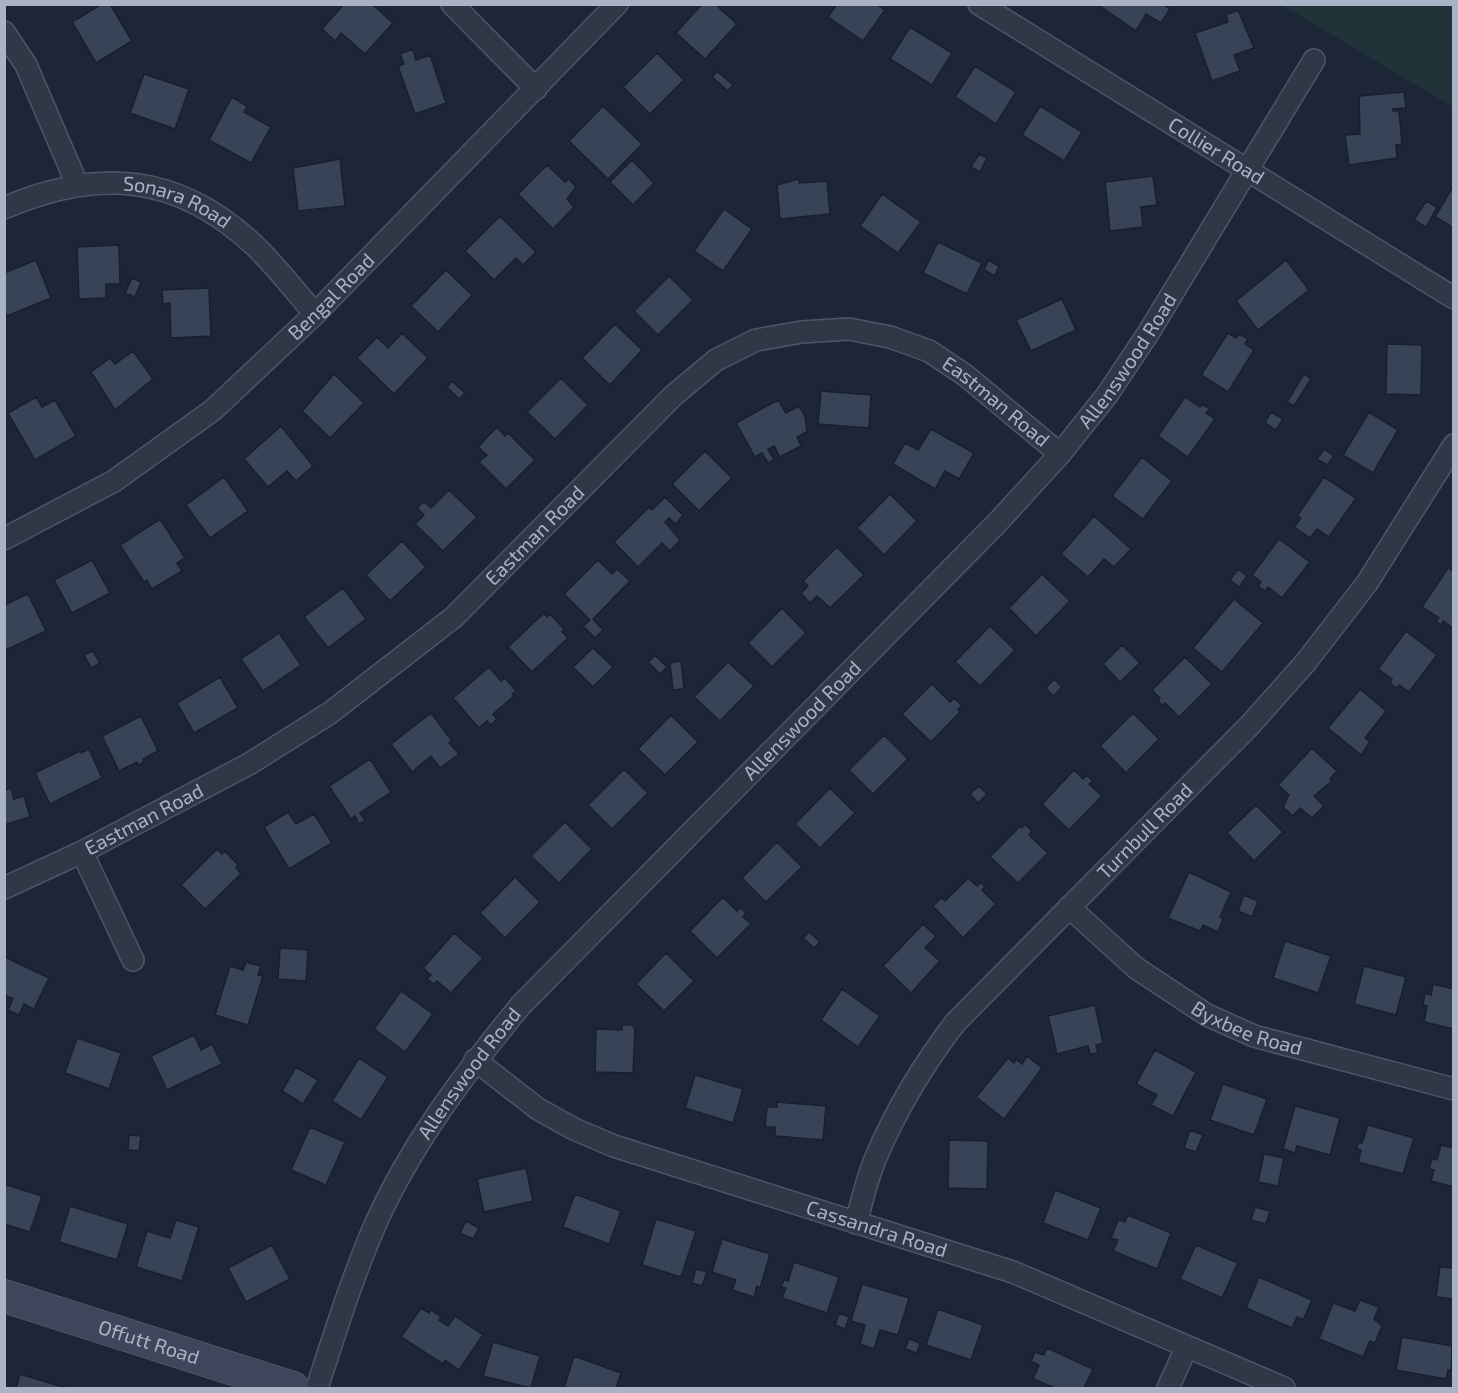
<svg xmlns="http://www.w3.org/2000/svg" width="1458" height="1393" font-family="'Exo 2',sans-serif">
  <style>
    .green { fill: #1f3338 }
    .building { fill: #384358; stroke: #181f2e; stroke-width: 1.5 }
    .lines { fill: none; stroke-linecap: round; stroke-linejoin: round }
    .street-casing { stroke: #4e5566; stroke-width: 24 }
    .secondary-casing { stroke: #4e5566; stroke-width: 34 }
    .street { stroke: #303848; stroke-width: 21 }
    .secondary { stroke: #3e465b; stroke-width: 32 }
    .labels { text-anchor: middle; stroke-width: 4.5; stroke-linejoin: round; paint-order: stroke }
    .street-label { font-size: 20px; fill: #aab2c5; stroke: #161d2c }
  </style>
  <rect width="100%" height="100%" fill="#1d2637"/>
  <path class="green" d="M1282 5H1453V107Z"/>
  <path class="building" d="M102 4H110L132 41 96 63 72 22Z
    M344 4H372L393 23 365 54 341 33 335 41 322 29Z
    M702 4H715L737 24 705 59 676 33Z
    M837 4H876L885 10 863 41 828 17Z
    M1097 4H1163L1170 9 1161 23 1146 14 1136 31Z
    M1238 10 1254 48 1234 55 1240 71 1212 81 1195 33 1228 22 1226 15Z
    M910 27 952 53 932 85 890 59Z
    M413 49 416 60 430 55 446 103 415 114 398 66 404 64 400 54Z
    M657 53 684 80 650 114 623 87Z
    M975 66 1016 92 996 124 955 97Z
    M717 71 733 85 728 91 712 77Z
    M144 74 189 89 175 129 130 113Z
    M1404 92 1406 108 1393 109V111H1399L1402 144 1396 145 1397 158 1349 165 1345 135 1360 134 1359 96Z
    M232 97 247 106 244 112 271 127 251 163 209 140Z
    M603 106 642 144 608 179 569 141Z
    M1040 106 1082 132 1064 161 1022 135Z
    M979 154 987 158 980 172 971 167Z
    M340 159 345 206 298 211 293 168Z
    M632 160 654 183 633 205 610 182Z
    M547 165 565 182 569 179 576 187 567 199 574 207 553 229 518 194Z
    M1153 176 1157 205 1141 207 1143 227 1110 231 1105 182Z
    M799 179V183L827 181 830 214 780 219 777 185Z
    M1452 188 1454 189V228L1435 217Z
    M882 194 921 222 898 253 860 226Z
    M1426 201 1437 207 1426 227 1414 220Z
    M724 209 752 229 723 271 694 251Z
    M500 216 536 252 523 265 516 258 494 280 465 251Z
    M938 242 982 263 967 294 923 273Z
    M119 245 120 284H106V298L79 299 77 247Z
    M36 260 51 298 7 316 4 309V273Z
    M988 260 999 266 995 276 984 270Z
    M1286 260 1309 290 1258 330 1236 301Z
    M446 270 472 295 438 332 411 306Z
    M669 276 693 300 658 335 634 311Z
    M132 278 141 282 135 297 125 293Z
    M209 288 211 336 171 338 170 303 163 304 162 290Z
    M1062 299 1076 330 1031 351 1016 320Z
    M615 324 642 350 610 385 582 358Z
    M402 333 428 358 394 394 357 358 377 337 388 348Z
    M1228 333 1236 338 1239 334 1248 339 1245 344 1254 350 1228 392 1201 375Z
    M1387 344 1422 345 1421 395 1386 394Z
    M133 351 153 379 115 410 91 372 110 358 115 364Z
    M334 374 364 403 330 438 302 411Z
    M1304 374 1311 379 1294 406 1287 402Z
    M561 378 588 405 555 439 527 412Z
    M452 381 465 393 459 399 447 387Z
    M821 391 871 395 869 428 818 424Z
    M36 397 42 407 55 400 76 436 35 460 8 413Z
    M1185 397 1200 407 1202 404 1210 409 1206 413 1215 419 1188 457 1158 436Z
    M778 400 786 413 799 406 805 416 807 432 797 437 801 446 780 457 774 446 768 449 774 460 768 463 762 453 755 457 736 423Z
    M1271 412 1283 419 1276 430 1265 423Z
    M1369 412 1398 430 1373 473 1343 455Z
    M281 426 313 466 296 481 287 471 268 487 244 459Z
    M497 427 505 436 508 433 535 460 506 489 479 462 487 455 478 447Z
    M931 429 974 453 959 479 945 471 935 489 893 464 905 443 918 450Z
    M1324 449 1334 456 1327 465 1317 459Z
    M705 451 732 478 699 511 672 484Z
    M1142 457 1172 481 1143 519 1112 496Z
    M224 477 248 511 210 538 186 505Z
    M1324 477 1356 498 1329 537 1317 529 1310 538 1294 527 1301 518 1297 516Z
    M449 490 477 517 443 551 415 524 424 515 417 508 424 501 431 508Z
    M890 494 917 521 884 555 857 528Z
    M665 497 683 515 676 524 669 518 665 522 680 540 670 551 662 543 638 567 614 542 649 507 652 510Z
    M1094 516 1131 549 1114 567 1104 559 1088 577 1061 554Z
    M160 519 185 558 177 563 182 571 152 589 147 580 144 582 120 545Z
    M1279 539 1310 562 1282 598 1268 587 1265 591 1258 586 1261 582 1252 575Z
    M402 541 426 567 390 601 366 575Z
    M837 547 864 575 830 608 817 596 810 603 801 593 808 586 803 581Z
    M92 560 110 593 72 613 54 580Z
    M598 560 612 574 617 569 630 581 593 619 603 630 595 638 583 626 590 620 564 594Z
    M1448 568 1454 572 1453 628 1443 621 1441 625 1436 621 1439 618 1422 607Z
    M1238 569 1247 576 1239 587 1230 580Z
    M1042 574 1070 601 1036 636 1009 608Z
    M343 588 366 619 328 648 304 617Z
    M28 594 46 631 4 651V605Z
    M1234 599 1263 623 1222 672 1193 648Z
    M782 608 806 633 772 667 748 643Z
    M544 613 547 617 550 614 564 629 562 632 568 638 532 672 508 647Z
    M990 626 1015 650 980 686 955 662Z
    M1406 631 1437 655 1409 692 1399 685 1396 688 1390 683 1392 679 1378 669Z
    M279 633 301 665 263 691 241 659Z
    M1122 645 1140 663 1120 682 1103 664Z
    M593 648 613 667 593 687 573 667Z
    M93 651 100 663 91 668 84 655Z
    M655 655 667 667 660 674 648 662Z
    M1185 657 1212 684 1179 717 1165 703 1162 705 1158 701 1160 698 1152 690Z
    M681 661 684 689 673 690 670 663Z
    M728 662 754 686 720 721 694 697Z
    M489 667 501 681 505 678 516 691 512 694 514 696 493 714 497 719 491 725 487 721 479 728 453 698Z
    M220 677 238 708 194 733 177 703Z
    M1054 679 1062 687 1053 696 1046 688Z
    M932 684 950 702 954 698 962 706 958 709 960 712 931 742 902 714Z
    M1360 689 1386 711 1365 738 1370 742 1361 755 1328 728Z
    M431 713 452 741 449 743 459 754 440 768 431 756 412 772 391 744Z
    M1133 713 1159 739 1126 773 1100 746Z
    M671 715 698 742 665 775 638 749Z
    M141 716 158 751 143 759 144 762 138 765 137 762 119 771 102 736Z
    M884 735 908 759 873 794 849 770Z
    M1312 748 1337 771 1330 779 1332 781 1314 796 1324 806 1312 818 1300 808 1293 816 1283 807 1289 795 1278 785Z
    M89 749 102 778 50 804 35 773 80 751 81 753Z
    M370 759 391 792 360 813 365 820 359 824 355 816 351 819 329 786Z
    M624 769 648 793 612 829 588 805Z
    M1074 770 1083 779 1087 775 1093 781 1089 784 1102 796 1069 830 1042 804Z
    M979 786 987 794 978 803 970 794Z
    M11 788 14 799 24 796 30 817 4 825V790Z
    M830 788 855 813 820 848 795 824Z
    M1256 805 1283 832 1254 861 1227 833Z
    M288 812 296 824 314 814 332 843 289 869 264 827Z
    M565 822 592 849 559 883 531 856Z
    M1025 824 1032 831 1029 835 1048 853 1018 883 990 857 1020 826 1022 828Z
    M777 842 802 867 766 902 742 878Z
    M217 849 222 854 225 851 238 865 236 868 241 874 205 909 181 885Z
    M1189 872 1231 892 1220 917 1223 919 1218 932 1203 925 1200 931 1168 918Z
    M515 877 540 902 505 938 480 913Z
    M968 878 977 886 981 882 985 887 982 890 996 904 963 938 933 906 941 898 945 901Z
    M1244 895 1258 901 1252 917 1238 911Z
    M723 897 737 911 740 907 746 913 743 917 751 924 717 958 690 931Z
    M923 924 936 936 925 948 940 961 911 993 883 966Z
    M809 932 820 942 814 948 803 938Z
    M454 933 483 958 451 993 437 981 434 984 427 979 431 975 423 968Z
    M1285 941 1331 956 1318 993 1273 978Z
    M280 948 308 950 306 981 278 979Z
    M666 953 694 981 664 1011 636 984Z
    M5 957 49 978 34 1009 24 1004 19 1015 8 1010 13 999 4 995Z
    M246 962 261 966 258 975 263 976 248 1025 215 1015 230 966 243 970Z
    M1364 966 1406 977 1396 1015 1354 1004Z
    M1433 984 1454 989V1029L1424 1022 1427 1006 1423 1005 1425 993 1431 995Z
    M842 989 880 1016 858 1047 821 1020Z
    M401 991 433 1014 405 1052 374 1029Z
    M1095 1005 1103 1043 1096 1045 1098 1053 1090 1054 1088 1046 1057 1054 1048 1016Z
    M622 1025H633L635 1031 633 1073 595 1072 596 1029 622 1030Z
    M194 1035 201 1050 212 1044 222 1064 167 1090 151 1056Z
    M77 1038 121 1053 109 1089 65 1073Z
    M1155 1050 1196 1072 1173 1116 1151 1105 1157 1095 1136 1084Z
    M1027 1056 1042 1068 1004 1119 976 1097 1008 1058 1014 1063 1016 1059 1022 1064Z
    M359 1058 388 1077 361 1120 332 1101Z
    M296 1067 318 1080 303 1104 282 1091Z
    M695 1075 743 1089 733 1123 685 1108Z
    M1223 1084 1267 1099 1254 1135 1210 1120Z
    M777 1102 826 1106 823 1140 775 1136V1127H765L767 1107H777Z
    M1295 1106 1340 1118 1330 1155 1297 1146 1295 1153 1283 1149Z
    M1368 1125 1414 1138 1403 1174 1358 1162 1361 1150 1357 1149 1358 1142 1362 1143Z
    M310 1127 345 1142 326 1185 291 1170Z
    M1190 1130 1203 1135 1196 1152 1184 1148Z
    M129 1135 141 1136 139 1151 128 1150Z
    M949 1140 988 1141 987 1189 948 1188Z
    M1441 1145 1454 1148V1187L1431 1181 1434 1170 1429 1169 1432 1158 1437 1160Z
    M1264 1154 1284 1158 1278 1186 1258 1182Z
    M526 1168 533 1201 484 1212 477 1179Z
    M4 1184 42 1196 30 1232 4 1224Z
    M1055 1190 1101 1208 1088 1240 1043 1223Z
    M575 1194 621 1211 609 1244 563 1227Z
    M70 1206 128 1224 117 1260 59 1242Z
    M1255 1207 1270 1211 1266 1224 1251 1220Z
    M1128 1215 1171 1233 1157 1269 1113 1251 1118 1240 1111 1238 1118 1220 1125 1222Z
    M656 1219 696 1231 681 1277 642 1265Z
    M176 1220 199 1227 182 1281 136 1267 147 1231 170 1238Z
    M466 1221 479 1228 473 1239 460 1233Z
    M722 1239 770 1254 760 1288 757 1286 754 1297 732 1290 736 1280 712 1272Z
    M272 1245 290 1279 246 1302 228 1268Z
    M1196 1245 1238 1263 1222 1298 1180 1279Z
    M794 1262 839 1277 827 1313 782 1298 786 1288 781 1287 784 1280 788 1281Z
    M1440 1267 1454 1268V1299L1436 1297Z
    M696 1269 707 1272 702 1286 692 1283Z
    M1259 1277 1312 1300 1303 1320 1297 1317 1292 1328 1246 1308Z
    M862 1284 909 1298 898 1335 880 1330 874 1349 860 1344 865 1325 851 1321Z
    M1360 1300 1379 1307 1374 1319 1382 1326 1375 1343 1370 1341 1363 1357 1319 1339 1333 1303 1355 1311Z
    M421 1308 429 1313 431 1310 441 1317 439 1320 448 1326 455 1316 483 1335 459 1370 445 1360 443 1364 401 1337Z
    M938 1309 983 1325 971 1360 926 1345Z
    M839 1313 849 1317 845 1329 835 1325Z
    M1402 1337 1452 1346 1451 1370H1448L1446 1379 1396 1370Z
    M909 1339 920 1343 917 1353 905 1349Z
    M493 1342 540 1356 531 1388 483 1376Z
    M1047 1348 1093 1369 1084 1388H1055L1033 1379 1039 1365 1031 1361 1035 1352 1044 1355Z
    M574 1356 621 1373 616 1388H564Z
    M20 1374 66 1388H16Z"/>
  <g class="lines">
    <defs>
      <g id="street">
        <path d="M452 4 536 89"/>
        <path id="s1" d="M979 4 1454 298"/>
        <path d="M4 32 26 65 77 184"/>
        <path id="s2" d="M4 208C98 168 177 173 254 245 276 266 295 291 315 314"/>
        <path id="s3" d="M4 539 114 481 213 410 315 314 617 4"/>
        <path d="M82 852 133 960"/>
        <path id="s4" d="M4 888 82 852 249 764 330 713 454 617 674 395 716 360 756 340 802 332 849 329 890 337 929 351 965 375 1060 454"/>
        <path id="s5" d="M1069 907 1136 968 1207 1015 1254 1036 1454 1089"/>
        <path id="s6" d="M475 1060 538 1109 574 1129 614 1146 1013 1272 1284 1388"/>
        <path id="s7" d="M856 1223C862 1201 867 1178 876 1157 897 1108 923 1065 955 1023L1250 725 1306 662 1367 583 1454 445"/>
        <path id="s8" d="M317 1388C335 1333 352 1278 375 1225 411 1144 465 1073 521 1005L997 523 1060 454 1107 395 1149 332 1314 60"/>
        <path d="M1168 1388 1186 1348"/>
      </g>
      <g id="secondary">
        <path id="s9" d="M4 1296 293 1388"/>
      </g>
    </defs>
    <use href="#street" class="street-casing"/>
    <use href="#secondary" class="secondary-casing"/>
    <use href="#street" class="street"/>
    <use href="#secondary" class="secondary"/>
  </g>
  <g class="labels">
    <g class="street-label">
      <text dy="7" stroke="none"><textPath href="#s1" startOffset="279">Collier Road</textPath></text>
      <text dy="7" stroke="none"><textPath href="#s2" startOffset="180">Sonara Road</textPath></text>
      <text dy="7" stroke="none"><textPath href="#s3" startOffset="410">Bengal Road</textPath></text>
      <text dy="7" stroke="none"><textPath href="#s8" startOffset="1324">Allenswood Road</textPath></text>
      <text dy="7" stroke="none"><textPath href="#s4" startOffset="1200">Eastman Road</textPath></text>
      <text dy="7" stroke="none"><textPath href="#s4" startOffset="642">Eastman Road</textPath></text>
      <text dy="7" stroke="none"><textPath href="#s8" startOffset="838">Allenswood Road</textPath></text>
      <text dy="7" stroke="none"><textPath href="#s4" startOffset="156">Eastman Road</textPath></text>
      <text dy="7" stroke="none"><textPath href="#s7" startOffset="495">Turnbull Road</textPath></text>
      <text dy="7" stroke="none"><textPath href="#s5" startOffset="218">Byxbee Road</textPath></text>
      <text dy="7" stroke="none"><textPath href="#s8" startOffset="352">Allenswood Road</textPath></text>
      <text dy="7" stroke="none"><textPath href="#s6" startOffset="440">Cassandra Road</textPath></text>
      <text dy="7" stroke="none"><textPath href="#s9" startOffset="152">Offutt Road</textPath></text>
    </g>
  </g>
  <rect width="1458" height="1393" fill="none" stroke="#aab2c5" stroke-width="12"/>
</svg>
